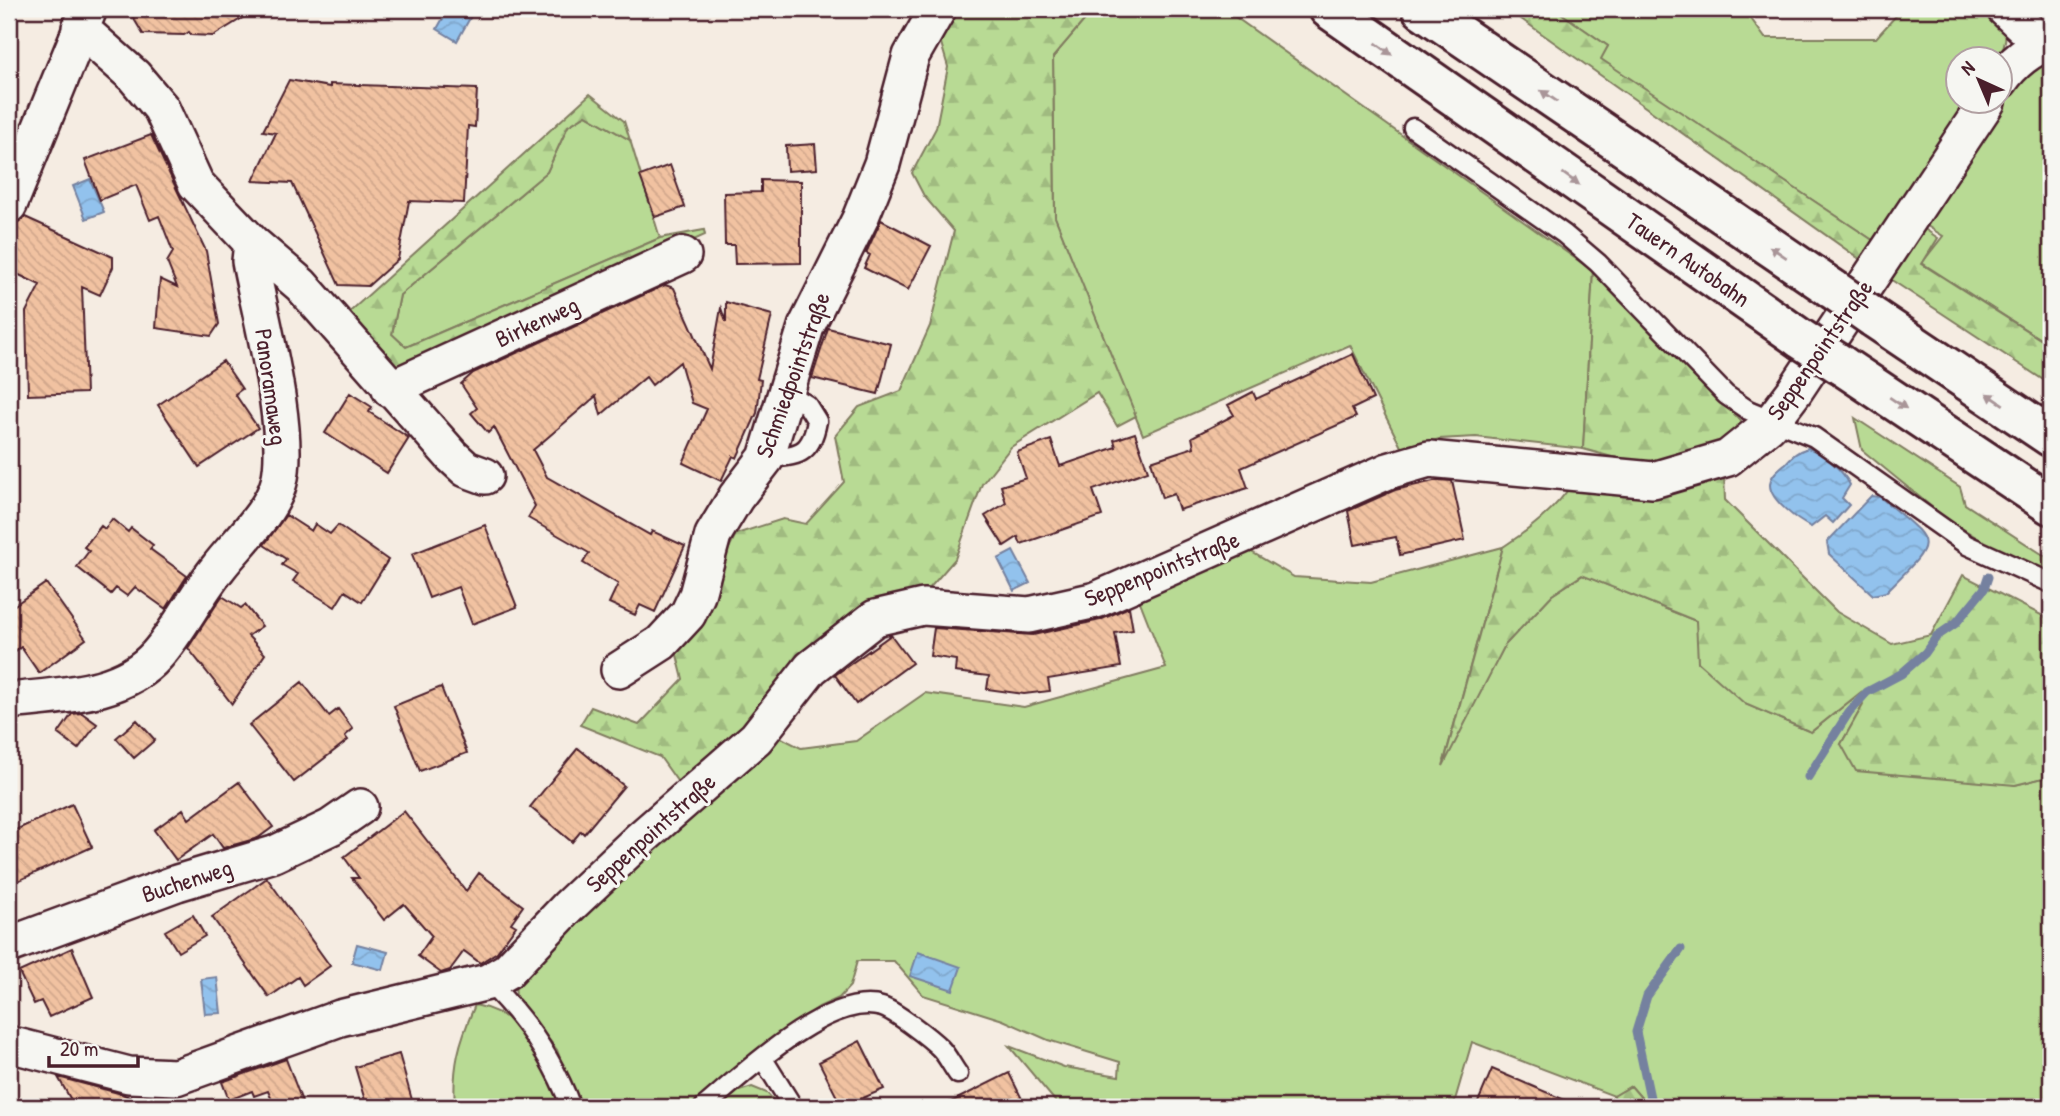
<svg xmlns="http://www.w3.org/2000/svg" width="2060" height="1116" font-family="'Patrick Hand',sans-serif">
  <style>
    .green { fill: #b8da94; stroke: #817c60; stroke-width: 2 }
    .forest { fill: url(#forest-firs); stroke: #817c60; stroke-width: 2 }
    .water { fill: url(#water-waves); stroke: #75819f; stroke-width: 2 }
    .lines { fill: none; stroke-linecap: round; stroke-linejoin: round }
    .stream { stroke: #75819f; stroke-width: 9 }
    .building { fill: url(#building-back-hatch); stroke: #4a1f2b; stroke-width: 2 }
    .service-casing { stroke: #4a1f2b; stroke-width: 23 }
    .minor-casing { stroke: #4a1f2b; stroke-width: 40 }
    .motorway-casing { stroke: #4a1f2b; stroke-width: 44 }
    .service { stroke: #f6f6f2; stroke-width: 18 }
    .minor { stroke: #f6f6f2; stroke-width: 35 }
    .motorway { stroke: #f6f6f2; stroke-width: 38 }
    .motorway-bridge-casing { stroke: #4a1f2b; stroke-width: 44; stroke-linecap: butt }
    .motorway-bridge { stroke: #f6f6f2; stroke-width: 38 }
    .oneway { fill: #a99598 }
    .labels { text-anchor: middle; stroke-width: 6; stroke-linejoin: round; paint-order: stroke }
    .street-label { font-size: 24px; fill: #4a1f2b; stroke: #f6f6f2 }
  </style>
  <defs>
    <pattern id="forest-firs" width="22" height="20" patternUnits="userSpaceOnUse" patternTransform="scale(1.75)"><rect width="22" height="20" fill="#b8da94"/><path d="M5 1l3.5 6h-7zM16 11l3.5 6h-7z" fill="#a0bb80"/></pattern>
    <pattern id="water-waves" width="16" height="10" patternUnits="userSpaceOnUse" patternTransform="scale(1.75)"><rect width="16" height="10" fill="#92c2ed"/><path d="M0 5q4-4 8 0t8 0" fill="none" stroke="#7fa6cb"/></pattern>
    <pattern id="building-back-hatch" width="6" height="6" patternUnits="userSpaceOnUse" patternTransform="scale(1.75)"><rect width="6" height="6" fill="#f1c2a1"/><path d="M-1 5l2 2M0 0l6 6M5-1l2 2" fill="none" stroke="#d0a68b"/></pattern>
  </defs>
  <rect width="100%" height="100%" fill="#f5ece2"/>
  <filter id="ink" filterUnits="userSpaceOnUse"><feTurbulence type="fractalNoise" baseFrequency=".0143" numOctaves="2"/><feDisplacementMap in="SourceGraphic" scale="14" xChannelSelector="R" yChannelSelector="G"/><feConvolveMatrix kernelMatrix="1 2 1 2 8 2 1 2 1" color-interpolation-filters="sRGB"/></filter>
  <g filter="url(#ink)">
    <path class="green" d="M1094 9H1224L1593 271 1583 449 1476 437 1439 439 1403 451 1350 345 1143 435 1055 218 1053 57Z
      M1555 9H1744L1765 38H1876L1902 9H1993C2008 29 2009 37 1999 59L1958 60V102H1970L1874 241 1600 59 1608 46Z
      M2051 56V346L1922 263 1943 236 1924 224 2026 70Z
      M9 109 25 129 9 164Z
      M586 115 630 140 660 238 406 347 392 334 400 295 547 172 568 126Z
      M1855 418 1960 487 1965 504 2051 560V575L1992 547 1944 517 1862 450Z
      M1243 547 1294 577 1371 582 1503 547 1444 761 1505 645 1552 595 1583 575 1696 621 1745 704 1811 732 1861 692 1863 705 1841 744 2015 785 2051 776V1107H1649L1631 1086 1614 1096 1472 1042 1453 1107H1060L1009 1046 1064 1067 1119 1076 1120 1062 1048 1040 1003 1020 923 995 894 961H857L850 986 839 998 819 1007 775 1037 692 1107H578L557 1050 516 997 515 983 776 735 801 748 856 741 925 693 1024 707 1166 668 1137 594Z
      M475 1005C531 1016 541 1061 564 1107H455C452 1067 459 1042 475 1005Z
      M752 1087 767 1093 780 1107H717L736 1092Z"/>
    <path class="forest" d="M952 9H1094L1053 57 1055 217 1136 416 1117 426 1097 393 1011 447 982 484 955 559 921 598 844 659 786 720 685 792 660 757 580 725 591 707 639 725 683 679 675 647 695 618 736 534 783 519 806 524 844 482 835 436 859 407 901 391 930 326 954 231 924 196 912 173 936 128 948 67 941 43Z
      M1507 9H1555L1608 46 1601 59 1874 241 1861 260Z
      M590 94 624 121 630 140 586 115 568 126 547 172 400 295 392 334 406 347 660 238 704 230 705 235 415 366 396 369 343 318Z
      M1923 228 1938 238 1922 264 2051 346V385L1890 279Z
      M1593 271 1747 427 1718 447 1641 465 1583 449Z
      M1724 471 1725 500 1837 612 1892 644 1931 635 1963 575 2051 620V776L2015 785 1856 771 1841 744 1863 705 1861 692 1811 732 1745 704 1698 662 1696 621 1582 575 1552 595 1505 645 1443 766 1503 547C1531 529 1557 508 1575 480Z
      M1631 1086 1649 1107H1617L1614 1096Z"/>
    <path class="water" d="M448 9H475L457 41 437 29Z
      M90 179 104 212 86 219 73 186Z
      M1808 448C1823 453 1843 470 1850 485L1842 498 1849 505 1833 523 1825 516 1811 527C1798 521 1770 500 1770 485 1770 475 1780 468 1786 463 1793 455 1798 451 1808 448Z
      M1871 496 1880 497C1937 546 1940 537 1886 592L1873 595 1829 554 1827 542Z
      M1013 551 1030 583 1014 591 998 559Z
      M357 944 388 952 383 970 352 962Z
      M918 952 961 967 953 990 910 976Z
      M217 977 221 1013 205 1014 201 979Z"/>
    <g class="lines">
      <path class="stream" d="M1808 777 1849 712 1867 692 1901 674 1925 653 1937 636 1956 623 1984 589 1988 577
        M1652 1107 1636 1032 1647 996 1681 949"/>
    </g>
    <path class="building" d="M128 9H257L213 36 191 35 189 32 184 35 143 34Z
      M289 80 330 87V84L477 89 475 127 468 126 464 203 409 201 398 259 368 286 339 285 292 183 253 181 276 133 263 131Z
      M151 135 206 251 219 324 211 336 156 328 160 279 177 287 167 262 173 252 159 216 150 220 136 185 100 200 85 160Z
      M815 144 817 169 787 171 786 146Z
      M670 165 685 207 655 217 640 176Z
      M761 180 801 181V263L735 264 734 245H725L724 193 761 192Z
      M25 217 113 257V267L100 295 82 287 86 393 28 395 26 312 40 285 9 270V241L17 223Z
      M881 220 931 246 908 290 864 268 870 255 866 253Z
      M665 285 674 288 710 369 721 308 726 322V302L772 315 757 379 761 380 757 413 737 458 733 456 721 481 683 463 707 409 692 403 680 362 652 385 646 377 601 415 596 396 533 450 547 477 650 535 652 531 685 546 655 612 640 605 635 615 609 603 618 584 583 563 589 553 528 518 535 506 494 427 488 433 471 413 477 408 461 384 473 373Z
      M828 328 891 344 878 394 812 378Z
      M1353 354 1373 399 1352 409 1356 417 1241 468 1248 488 1179 510 1174 494 1162 498 1151 461 1194 447 1192 437 1234 415 1228 405 1253 392 1256 399Z
      M223 361 242 389 235 394 258 428 199 467 158 405Z
      M350 393 372 407 369 412 409 438 387 473 325 433Z
      M1135 433 1148 471 1093 490 1102 516 1021 544 1018 537 1004 546 985 516 1006 503 1001 486 1026 478 1017 452 1051 440 1060 466 1116 447 1114 440Z
      M1438 480 1452 481 1465 540 1400 555 1396 537 1355 545 1348 511 1395 490Z
      M286 515 311 531 315 524 330 534 338 525 388 560 362 602 345 591 335 607 293 581 298 574 282 565 286 559 264 545Z
      M112 519 128 532 131 528 153 545 150 549 187 576 166 609 135 587 127 596 116 588 111 594 77 567 89 551 84 547 101 526 105 529Z
      M485 525 517 607 472 624 458 587 429 598 412 554Z
      M46 583 86 639 39 673 21 647 9 656V609Z
      M222 596 241 608 245 605 262 626 248 636 265 654 232 704 188 648Z
      M1129 607 1133 630 1115 633 1121 667 1048 679 1050 691 1024 694 987 689 989 676 955 672 956 660 930 656 934 628 1033 635 1100 620Z
      M891 635 912 663 856 704 835 675Z
      M302 682 329 716 338 709 353 729 345 736 348 740 294 782 249 725Z
      M441 687 467 753 420 771 394 706Z
      M82 713 97 724 78 749 58 734 72 714Z
      M137 720 155 740 134 758 116 738Z
      M578 748 624 786 584 834 581 831 572 842 530 807Z
      M239 782 273 827 258 838 223 848 213 834 176 860 154 830 183 809 189 819Z
      M72 804 92 847 9 885V833Z
      M404 811 466 891 479 873 523 906 511 923 516 926 497 952 480 963 464 951 450 970 441 973 418 956 432 936 404 904 384 920 352 878H359L344 857Z
      M267 878 330 966 303 985 298 977 269 997 212 917Z
      M193 915 205 936 178 952 165 931Z
      M72 948 93 997 49 1017 41 1001 34 1004 19 972Z
      M860 1041 884 1089 842 1107 819 1062Z
      M399 1054 412 1100 389 1107H367L355 1067Z
      M286 1059 304 1107H275L268 1091 254 1096 252 1091 229 1100 222 1082Z
      M1492 1069 1581 1107H1476Z
      M1009 1073 1026 1107H941Z
      M58 1077 122 1094 153 1107H75Z"/>
    <g class="lines">
      <defs>
        <path id="service" d="M1413 128 1564 234 1598 263 1726 395 1748 410 1814 437 1967 545 2051 583
          M766 458C798 456 811 455 817 421L807 405 786 392
          M488 982C525 1018 553 1059 571 1107
          M763 1059 793 1107
          M704 1107C742 1075 829 991 882 1007 895 1011 930 1038 940 1048 947 1055 952 1066 958 1074"/>
        <path id="minor" d="M2005 9 2042 44
          M2000 81C2010 66 2033 44 2051 45
          M9 205 89 9
          M252 243 301 285 452 456 466 469 485 476
          M390 389 683 255
          M619 670 661 643 688 614 697 595 713 535 736 497 766 458 806 327 860 219 882 164 911 56 938 9
          M9 701C59 695 121 696 157 655 180 629 196 595 218 568 236 544 272 512 279 482 292 430 260 316 250 261L252 243 196 184 161 108 134 76 80 28
          M9 945 177 883 274 854 331 827 360 807
          M9 1044 129 1075 176 1077 340 1018 488 982 507 971 568 907 639 840 756 738 811 668 875 618 923 607 1029 615 1096 600 1388 471 1429 459 1653 480 1728 458 1769 425 1794 392 1987 102"/>
        <path id="motorway" d="M1329 9 1801 339
          M1422 9 1834 290
          M1874 318 2051 437
          M1841 365 2051 505"/>
      </defs>
      <use href="#service" class="service-casing"/>
      <use href="#minor" class="minor-casing"/>
      <use href="#motorway" class="motorway-casing"/>
      <use href="#service" class="service"/>
      <use href="#minor" class="minor"/>
      <use href="#motorway" class="motorway"/>
      <defs>
        <path id="motorway-bridge" d="M1834 290 1874 318
          M1801 339 1841 365"/>
      </defs>
      <use href="#motorway-bridge" class="motorway-bridge-casing"/>
      <use href="#motorway-bridge" class="motorway-bridge"/>
    </g>
    <defs><path id="oneway-solid" d="M-6-.8H1V-3.2L6.5 0L1 3.2V.8H-6Z" transform="scale(1.75)"/></defs>
    <g class="oneway">
      <use href="#oneway-solid" transform="translate(1384 49) rotate(36)"/>
      <use href="#oneway-solid" transform="translate(1549 96) rotate(-146)"/>
      <use href="#oneway-solid" transform="translate(1571 179) rotate(35)"/>
      <use href="#oneway-solid" transform="translate(1778 252) rotate(-146)"/>
      <use href="#oneway-solid" transform="translate(1995 399) rotate(-146)"/>
      <use href="#oneway-solid" transform="translate(1898 403) rotate(34)"/>
    </g>
  </g>
  <g class="labels">
    <g class="street-label">
      <text transform="translate(1688 260) rotate(35)" y="8">Tauern Autobahn</text>
      <text transform="translate(537 322) rotate(-25)" y="8">Birkenweg</text>
      <text transform="translate(1820 350) rotate(-55)" y="8">Seppenpointstraße</text>
      <text transform="translate(793 375) rotate(-70)" y="8">Schmiedpointstraße</text>
      <text transform="translate(271 387) rotate(82)" y="8">Panoramaweg</text>
      <text transform="translate(1162 569) rotate(-22)" y="8">Seppenpointstraße</text>
      <text transform="translate(651 833) rotate(-42)" y="8">Seppenpointstraße</text>
      <text transform="translate(187 881) rotate(-18)" y="8">Buchenweg</text>
    </g>
  </g>
  <rect width="2060" height="1116" fill="none" stroke="#f6f6f2" stroke-width="35"/>
  <rect x="18" y="18" width="2025" height="1081" fill="none" stroke="#4a1f2b" stroke-width="2.5" filter="url(#ink)"/>
  <g transform="translate(1979 80) rotate(316)"><circle r="33" fill="#f6f6f2" stroke="#b1a0a2" stroke-width="2"/>
  <path d="M0-5L12 26L0 18L-12 26Z" fill="#4a1f2b"/>
  <text y="-10" font-size="19" font-weight="bold" text-anchor="middle" fill="#4a1f2b">N</text>
  </g>
  <path d="M49 1056v10h89v-10" fill="none" stroke="#4a1f2b" stroke-width="3.5"/>
  <text x="60" y="1056" font-size="21" fill="#4a1f2b" stroke="#f6f6f2" stroke-width="5" paint-order="stroke">20 m</text>
</svg>
